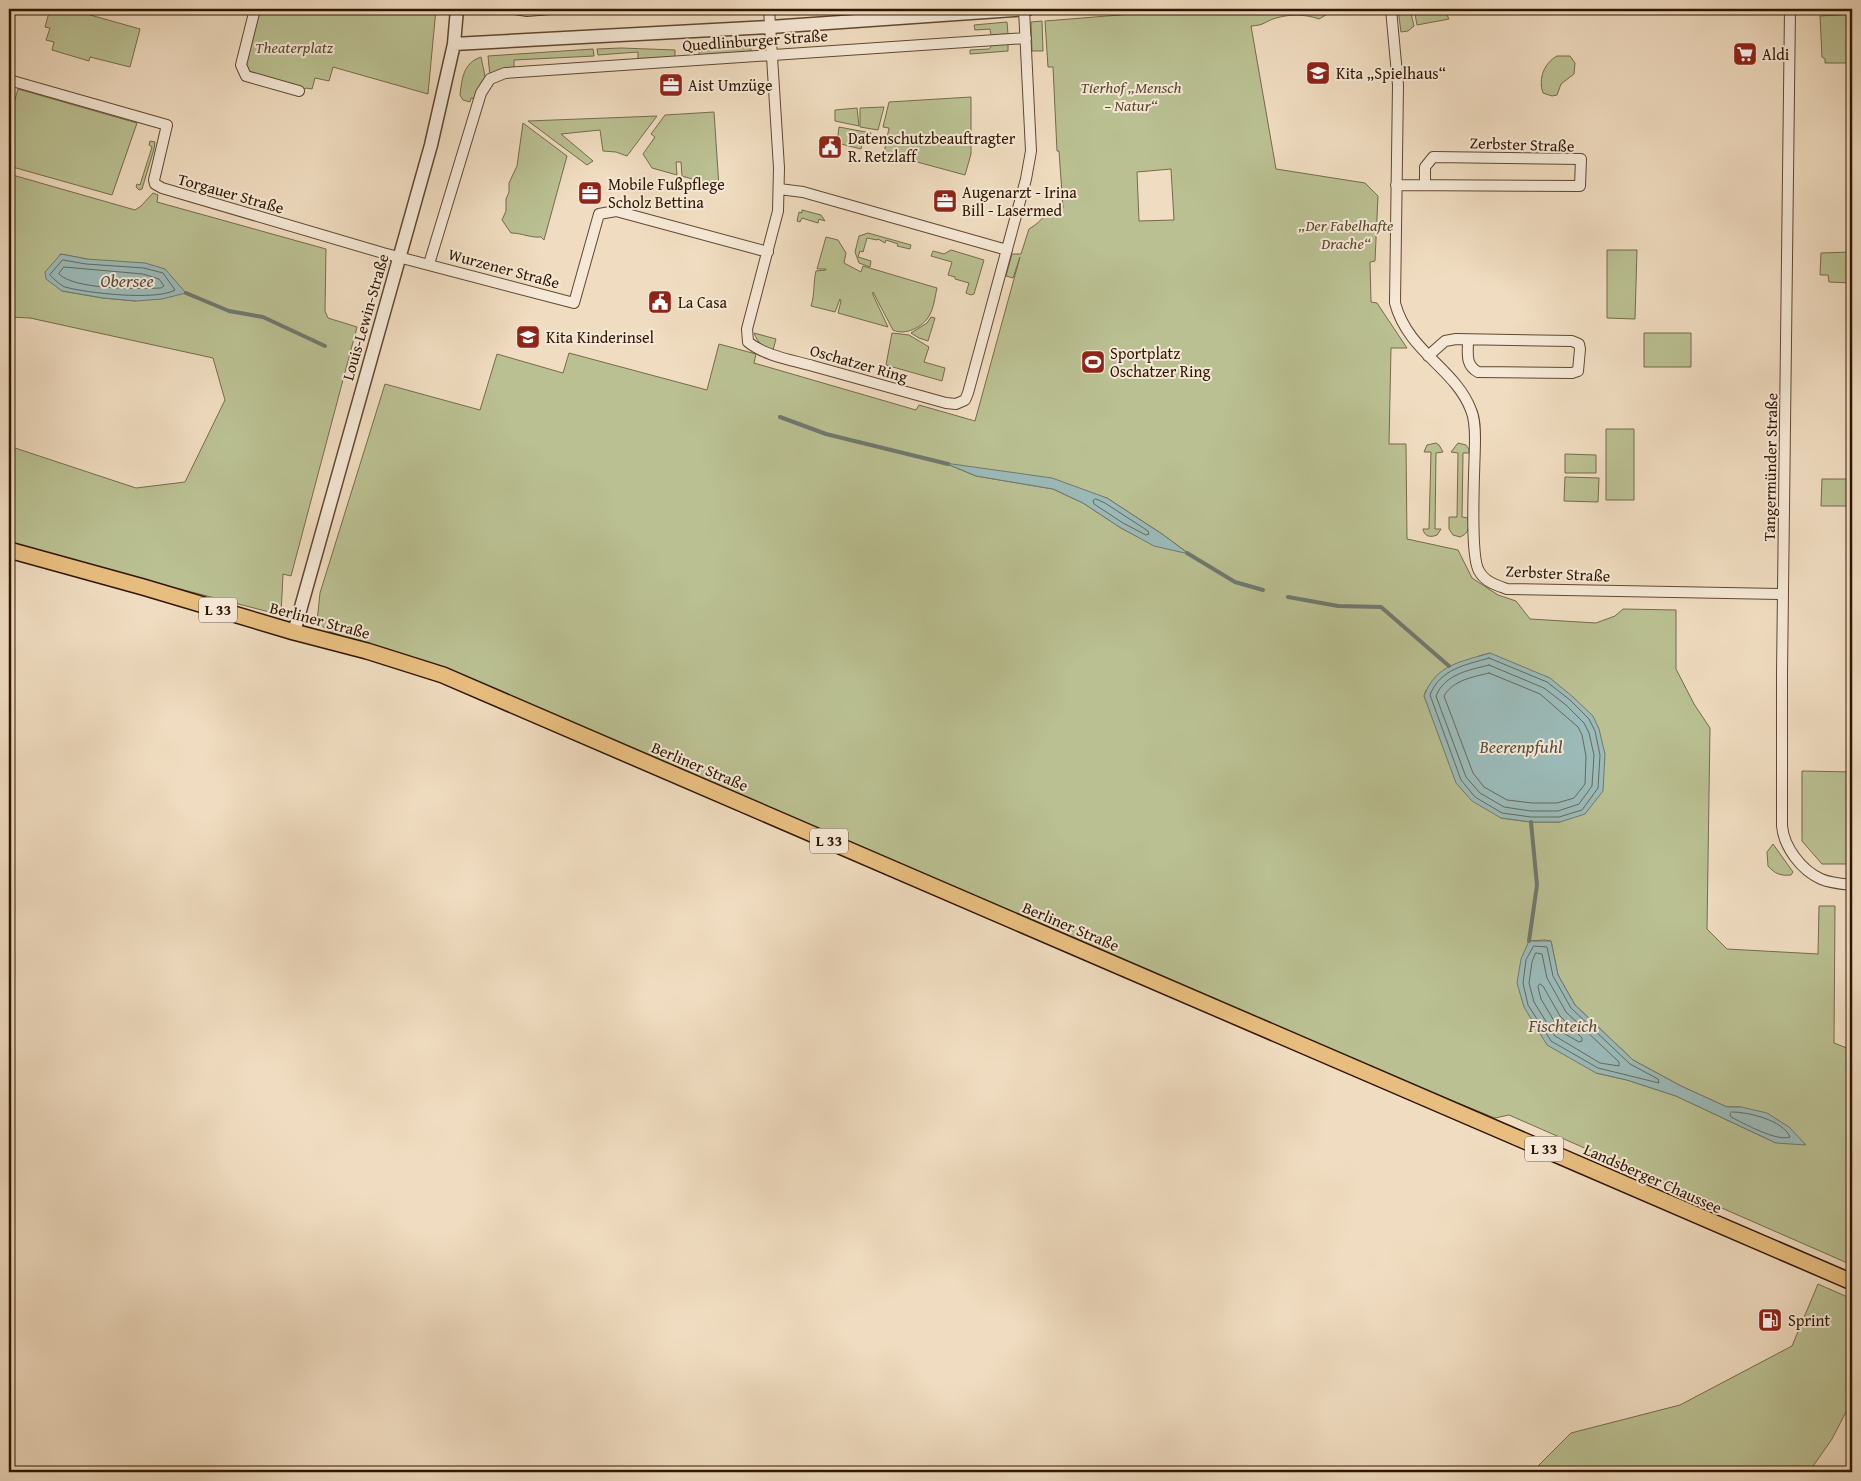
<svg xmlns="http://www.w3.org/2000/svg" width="1861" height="1481" font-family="'Gentium Book Plus',serif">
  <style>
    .green { fill: #bac092; stroke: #756b49; fill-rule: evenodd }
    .water { fill: #9bbab8; stroke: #70786e }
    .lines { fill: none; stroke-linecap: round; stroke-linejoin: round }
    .shore { stroke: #66685c; stroke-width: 1 }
    .stream { stroke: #70786e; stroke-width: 4 }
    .minor-casing { stroke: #604830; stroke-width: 12 }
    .tertiary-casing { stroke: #604830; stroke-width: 15 }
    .primary-casing { stroke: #301600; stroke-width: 18 }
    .minor { stroke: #f5e8d6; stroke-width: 10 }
    .tertiary { stroke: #f5e8d6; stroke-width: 12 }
    .primary { stroke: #e8be80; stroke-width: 15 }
    .labels { text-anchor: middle; stroke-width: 4; stroke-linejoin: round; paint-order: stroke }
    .shield { fill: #f5e8d6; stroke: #6b5540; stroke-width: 1 }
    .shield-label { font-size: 15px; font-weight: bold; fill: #301600 }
    .street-label { font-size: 16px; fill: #301600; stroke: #f5e8d6 }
    .park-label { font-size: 16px; font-style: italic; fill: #59492c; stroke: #f5e8d6 }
    .poi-label { font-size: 16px; fill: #301600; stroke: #f5e8d6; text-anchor: start }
    .water-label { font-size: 18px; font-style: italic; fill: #554f40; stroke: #f5e8d6 }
  </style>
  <rect width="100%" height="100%" fill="#f0dcc0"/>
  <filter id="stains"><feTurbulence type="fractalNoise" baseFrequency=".004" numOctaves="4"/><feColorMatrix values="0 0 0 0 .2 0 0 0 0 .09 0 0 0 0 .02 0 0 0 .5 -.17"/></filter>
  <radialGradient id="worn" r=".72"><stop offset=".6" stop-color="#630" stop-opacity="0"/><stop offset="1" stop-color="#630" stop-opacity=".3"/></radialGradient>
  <path class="green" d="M50 9H69L140 29 130 67 90 57 89 61 52 50 54 42 46 40 50 28 45 27Z
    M260 9H436L428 94 333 67 329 81 315 78 312 89 306 88 305 89 250 74 244 64Z
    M1194 9H1336L1319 19C1305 14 1290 14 1276 18 1263 22 1266 25 1251 26L1276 169 1365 183 1378 196 1375 261 1370 262 1371 302 1377 303 1407 348H1391L1389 444H1406L1407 539 1458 550 1472 578 1498 595 1516 601 1530 619 1596 623 1615 616 1623 609 1676 610V669L1694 704 1710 728 1707 929 1727 949 1818 954 1819 906H1835L1834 1043 1852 1050V1265L1509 1115 1495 1118 1396 1078 447 670 330 632 317 622 320 593 385 384 480 410 497 354 563 373 569 353 707 390 719 344 756 354 754 363 916 410 919 405 975 421 1020 257 1013 278 1006 276 1012 254H1021L1029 229C1045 220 1044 210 1063 208L1059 151H1057L1053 67H1048L1045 21ZM1171 169 1174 220 1139 221 1137 172ZM947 464 1107 498 1162 534 1188 553 1154 545 1121 528 1083 503 1053 489 976 476ZM1490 653 1560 822H1531L1501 818 1439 733 1424 696 1426 690 1479 656ZM1545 940 1551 941 1558 975 1575 1005 1633 1060 1681 1086 1727 1107H1741L1776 1143 1676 1096 1627 1080 1596 1073 1529 941Z
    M1398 9H1410L1414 26 1408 31 1401 32Z
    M1414 9H1444L1449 19 1417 25Z
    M1852 14V63H1825V59L1822 57 1820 16Z
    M1042 21 1043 51H1032L1031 22Z
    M1007 22 1008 34 991 35 990 29 975 30 974 25Z
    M750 39 751 51 699 56V49L734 40Z
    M1008 42V51L970 54V50L989 49 994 43Z
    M621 48 675 50V57L638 59V52L598 55 597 49Z
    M593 49 594 56 514 60V67L498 70 490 76 488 56Z
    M1557 56H1570L1575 63 1574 74 1561 84 1557 95 1552 96 1543 93C1538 79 1544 63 1557 56Z
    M481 57 486 81 477 100 471 98 470 102 463 100 460 95C462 79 463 63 481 57Z
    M18 89 137 123 112 195 9 166V120Z
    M971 97V154L965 175 884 153 889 128 883 127 889 102Z
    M884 107 878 130 860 127V108Z
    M857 108 859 126 835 121V110Z
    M714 112 719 187 682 176 681 162H676L677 175 652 168 643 154 655 137 651 134 665 115Z
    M657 116 627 156 616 152 603 151 600 130 561 134 593 161 587 165 528 121Z
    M523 123 567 156 544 240 541 237C530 238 522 233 511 233L502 220 506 211V199L509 192V183L517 166Z
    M839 127 871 133 869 140 864 139 861 149 837 143Z
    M150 141 155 142 154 149 142 189 139 190 136 187 137 184 140 185 152 147 149 145Z
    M9 174 135 210 141 206 153 193 158 195 157 202 326 249 325 311 328 318 357 327 291 576 283 574 281 615 9 545V446L136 488 185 482 225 400 213 358 30 318 9 317ZM60 254 87 259 136 301 103 298 62 291Z
    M802 210 821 215 825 221 819 219 818 223 802 218 800 222 797 221 799 212 802 213Z
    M868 233 911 245 910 249 897 246 898 244 886 240 885 243 878 239 877 240 867 238 863 252 860 251 858 257 871 261 870 267 859 263 855 252 859 236Z
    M826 237 838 240 846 253 844 263 861 272 863 266 937 288C935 296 934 308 929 316 923 327 905 336 893 330L873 292V295L888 327 838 313 841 301 840 299 835 312 811 306C815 294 813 283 816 271L826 270V269H817Z
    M951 250 984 260 974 294 971 295 966 293 969 283 955 279V277L948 275 952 262 931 256 933 251 944 254Z
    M1607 250H1637L1635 319 1607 318Z
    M1852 252V283L1829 282 1828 275H1820L1821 253Z
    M931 317 935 318 928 341 919 338 911 333 927 323Z
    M754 333 776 339 773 350C762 347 758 343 754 333Z
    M892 333 909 335 929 347 924 362 945 368 942 381 886 365Z
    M1644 333H1691V367H1644Z
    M1606 429H1634V500H1606Z
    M1436 443 1439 445 1443 452 1436 453 1435 529H1441L1437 535C1430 538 1424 536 1423 529H1429L1431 452H1424L1427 445Z
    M1458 443 1466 445 1469 449V453H1463L1462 517 1468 518C1469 526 1470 533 1460 537L1453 535 1449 529V517H1457L1458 453 1451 452Z
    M1565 454 1596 455V473H1565Z
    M1565 477 1599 478 1598 502 1564 501Z
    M1822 479H1852V506H1821Z
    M1802 771 1852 772V864H1822L1802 841Z
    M1773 844 1793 872 1791 875C1781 876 1775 874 1768 866L1767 852Z
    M1818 1284 1852 1299V1407L1849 1406 1832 1439 1809 1472H1532L1571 1433 1680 1405 1792 1346Z"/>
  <path class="water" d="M61 254 87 259 145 263 165 269 186 293 162 299 136 301 103 298 62 291 46 279 45 272Z
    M945 463 1052 478 1107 498 1162 534 1189 554 1154 546 1121 528 1083 503 1053 489 976 476Z
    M1490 653 1550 678 1573 697 1593 716 1599 729 1605 754 1603 791 1585 814 1560 822H1531L1501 818 1472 801 1456 783 1424 696C1436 664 1461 662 1490 653Z
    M1529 941H1551L1558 975 1575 1005 1633 1060 1681 1086 1727 1107H1741L1767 1113 1789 1127 1806 1145 1776 1143 1676 1096 1627 1080 1596 1073 1547 1045 1524 1007 1517 983 1521 959Z"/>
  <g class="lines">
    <path class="shore" d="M63 260 86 264 144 268 163 273 175 290C157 301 86 293 65 287 60 285 54 279 50 275Z
      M64 267 143 274 159 279 164 286 161 288C139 289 74 290 59 274Z
      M1096 499 1105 503 1148 531 1149 534 1146 535 1123 523 1094 504 1093 501Z
      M1489 658 1547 682 1570 700 1589 719 1595 731 1600 755 1598 788 1582 810 1559 817H1531L1502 813 1475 797 1461 780 1430 695C1440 669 1465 665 1489 658Z
      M1489 665 1544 688 1566 705 1584 723 1589 733 1594 755 1592 786 1579 804 1558 811H1531L1504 807 1480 793 1466 777 1436 696C1445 674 1469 670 1489 665Z
      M1489 673 1540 694 1578 727 1582 735 1586 756 1585 784 1574 798 1557 803H1532L1507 800 1484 787 1473 773 1444 696C1453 680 1473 677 1489 673Z
      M1534 946 1547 947 1553 976 1571 1008 1630 1064 1658 1079 1659 1083 1598 1068 1551 1041 1528 1005 1523 983 1526 960Z
      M1536 953 1542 954 1547 978 1566 1012 1619 1062V1066L1600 1063 1555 1036 1534 1002 1529 983 1532 962Z
      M1540 984 1543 986 1560 1016 1582 1038V1041L1579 1042 1560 1031 1541 999 1538 987Z
      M1732 1112C1748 1112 1783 1120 1790 1137 1777 1142 1743 1123 1731 1117L1730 1114Z"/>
    <path class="stream" d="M186 293 229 311 263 317 325 346
      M780 417 826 434 948 464
      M1187 553 1235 582 1263 590
      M1288 597 1338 606 1381 607 1449 666
      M1529 941 1537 885 1531 822"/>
    <defs>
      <path id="minor" d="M255 9 241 65 246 76 299 91
        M515 9 527 11 551 9
        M769 9 779 168 778 211 747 329 748 342C765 356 792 360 813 366 857 378 902 391 946 403L956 404 965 400 968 393 1026 179 1031 151 1024 9
        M1391 9 1398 85 1395 303C1408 352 1455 368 1471 410 1475 419 1475 430 1475 440 1475 464 1469 555 1479 571 1485 582 1496 585 1507 589L1783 594
        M1790 9 1782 674V826C1784 847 1801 870 1821 879 1830 883 1842 884 1852 885
        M9 80 167 125 154 180 155 184 162 188 383 253 574 303 599 214 616 211 768 252
        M1396 185 1580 186 1581 159 1433 157 1425 167V185
        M779 189 803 192 1007 250
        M429 264 481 93 490 79 505 73 1026 38
        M1428 356 1445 341 1456 339 1572 341 1579 344 1580 349 1578 371 1572 373 1478 372C1465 365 1468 353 1468 340"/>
      <path id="tertiary" d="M454 44 770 27 1028 9
        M294 632 431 145 454 44 457 9"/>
      <path id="primary" d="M9 550 143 587 294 632 367 651 443 675 1852 1282"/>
    </defs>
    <use href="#minor" class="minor-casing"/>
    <use href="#tertiary" class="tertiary-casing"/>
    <use href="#primary" class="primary-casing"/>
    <use href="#minor" class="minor"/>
    <use href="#tertiary" class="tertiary"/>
    <use href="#primary" class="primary"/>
  </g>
  <defs>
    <symbol id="supermarket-square" viewBox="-11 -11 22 22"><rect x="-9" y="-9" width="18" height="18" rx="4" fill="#8f2418" stroke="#f5e8d6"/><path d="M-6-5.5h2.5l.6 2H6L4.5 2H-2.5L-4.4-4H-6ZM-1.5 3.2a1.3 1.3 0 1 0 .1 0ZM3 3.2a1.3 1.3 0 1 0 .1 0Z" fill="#fff"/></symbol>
    <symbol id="school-square" viewBox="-11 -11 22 22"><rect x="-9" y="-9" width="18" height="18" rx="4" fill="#8f2418" stroke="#f5e8d6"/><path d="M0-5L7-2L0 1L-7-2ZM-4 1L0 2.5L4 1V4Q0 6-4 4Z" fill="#fff"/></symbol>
    <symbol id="office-square" viewBox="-11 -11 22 22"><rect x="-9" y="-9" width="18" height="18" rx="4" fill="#8f2418" stroke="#f5e8d6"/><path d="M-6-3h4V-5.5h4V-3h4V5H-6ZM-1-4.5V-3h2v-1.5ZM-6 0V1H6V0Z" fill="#fff"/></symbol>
    <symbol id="civic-square" viewBox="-11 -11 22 22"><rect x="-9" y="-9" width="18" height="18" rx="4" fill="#8f2418" stroke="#f5e8d6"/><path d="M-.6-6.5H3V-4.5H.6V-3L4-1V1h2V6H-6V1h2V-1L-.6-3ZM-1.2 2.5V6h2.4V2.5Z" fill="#fff"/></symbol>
    <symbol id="stadium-square" viewBox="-11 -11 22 22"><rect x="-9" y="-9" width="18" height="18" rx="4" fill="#8f2418" stroke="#f5e8d6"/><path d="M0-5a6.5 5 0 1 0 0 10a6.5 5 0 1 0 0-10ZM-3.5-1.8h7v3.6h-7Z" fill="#fff"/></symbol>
    <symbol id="fuel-square" viewBox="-11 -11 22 22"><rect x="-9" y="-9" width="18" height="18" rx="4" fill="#8f2418" stroke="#f5e8d6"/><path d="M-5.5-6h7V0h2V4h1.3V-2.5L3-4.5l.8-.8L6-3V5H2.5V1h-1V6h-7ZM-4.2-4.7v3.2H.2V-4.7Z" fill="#fff"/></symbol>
  </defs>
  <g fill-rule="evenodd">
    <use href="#supermarket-square" x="1731" y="40" width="28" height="28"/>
    <use href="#school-square" x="1304" y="59" width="28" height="28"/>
    <use href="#office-square" x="657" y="71" width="28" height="28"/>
    <use href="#civic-square" x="816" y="133" width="28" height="28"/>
    <use href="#office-square" x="576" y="179" width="28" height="28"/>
    <use href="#office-square" x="931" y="187" width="28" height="28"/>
    <use href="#civic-square" x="646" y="288" width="28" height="28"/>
    <use href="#school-square" x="514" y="323" width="28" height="28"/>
    <use href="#stadium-square" x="1079" y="348" width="28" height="28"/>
    <use href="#fuel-square" x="1756" y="1306" width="28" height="28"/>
  </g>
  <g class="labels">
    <g class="shield">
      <rect x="199" y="597.5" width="38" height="25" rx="4"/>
      <rect x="810" y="828.5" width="38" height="25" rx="4"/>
      <rect x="1525" y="1136.5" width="38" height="25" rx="4"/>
    </g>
    <g class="shield-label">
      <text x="218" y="615">L 33</text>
      <text x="829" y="846">L 33</text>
      <text x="1544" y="1154">L 33</text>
    </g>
    <g class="street-label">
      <text transform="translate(755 40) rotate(-4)" y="6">Quedlinburger Straße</text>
      <text transform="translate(1522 144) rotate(2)" y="6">Zerbster Straße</text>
      <text transform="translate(231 193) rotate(16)" y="6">Torgauer Straße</text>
      <text transform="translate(504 268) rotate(15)" y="6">Wurzener Straße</text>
      <text transform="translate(365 317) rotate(-74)" y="6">Louis-Lewin-Straße</text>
      <text transform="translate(859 363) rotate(16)" y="6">Oschatzer Ring</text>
      <text transform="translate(1770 467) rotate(-89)" y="6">Tangermünder Straße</text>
      <text transform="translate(1558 573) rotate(3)" y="6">Zerbster Straße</text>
      <text transform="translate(320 620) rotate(15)" y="6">Berliner Straße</text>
      <text transform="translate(700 766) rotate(23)" y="6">Berliner Straße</text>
      <text transform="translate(1071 926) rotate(23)" y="6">Berliner Straße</text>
      <text transform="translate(1653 1178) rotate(24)" y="6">Landsberger Chaussee</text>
    </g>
    <g class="park-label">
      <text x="294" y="53">Theaterplatz</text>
      <text x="1131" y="93">Tierhof „Mensch<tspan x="1131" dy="18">– Natur“</tspan></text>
      <text x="1346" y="231">„Der Fabelhafte<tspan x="1346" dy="18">Drache“</tspan></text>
    </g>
    <g class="poi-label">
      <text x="1762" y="60">Aldi</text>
      <text x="1336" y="79">Kita „Spielhaus“</text>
      <text x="688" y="91">Aist Umzüge</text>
      <text x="848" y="144">Datenschutzbeauftragter<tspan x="848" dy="18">R. Retzlaff</tspan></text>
      <text x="608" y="190">Mobile Fußpflege<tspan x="608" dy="18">Scholz Bettina</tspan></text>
      <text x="962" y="198">Augenarzt - Irina<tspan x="962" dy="18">Bill - Lasermed</tspan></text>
      <text x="678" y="308">La Casa</text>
      <text x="546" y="343">Kita Kinderinsel</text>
      <text x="1110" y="359">Sportplatz<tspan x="1110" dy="18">Oschatzer Ring</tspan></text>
      <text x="1788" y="1326">Sprint</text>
    </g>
    <g class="water-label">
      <text x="127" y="287">Obersee</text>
      <text x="1521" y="753">Beerenpfuhl</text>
      <text x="1563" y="1032">Fischteich</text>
    </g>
  </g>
  <rect width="1861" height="1481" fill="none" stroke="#f0dcc0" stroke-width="30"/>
  <rect x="10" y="10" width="1841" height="1461" fill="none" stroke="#301600" stroke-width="2.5"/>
  <rect x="15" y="15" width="1831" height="1451" fill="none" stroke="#301600"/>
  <rect width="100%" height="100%" filter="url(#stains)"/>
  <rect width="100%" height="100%" fill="url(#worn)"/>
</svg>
